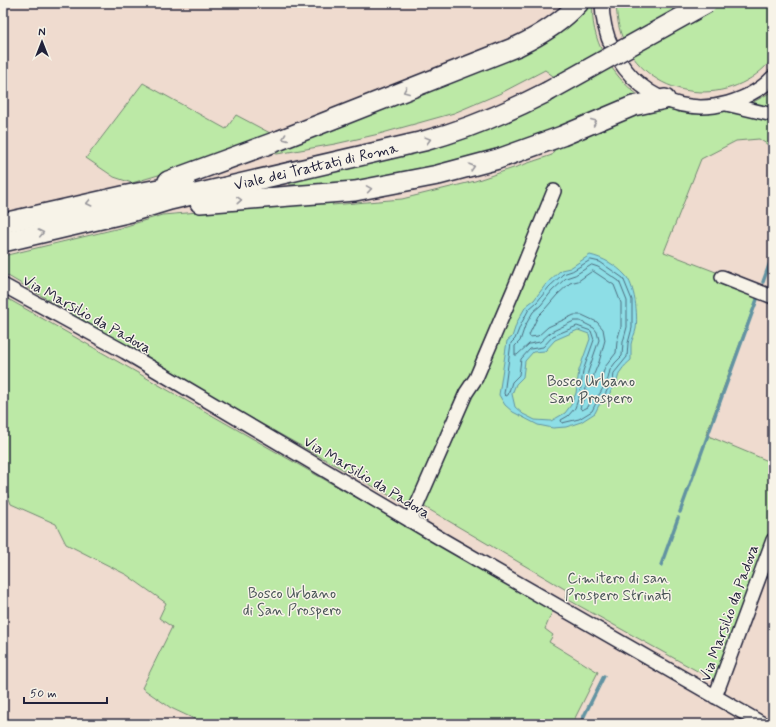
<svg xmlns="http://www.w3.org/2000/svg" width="776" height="727" font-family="Mynerve,sans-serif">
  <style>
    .green { fill: #bce9a6; stroke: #6f8670 }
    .water { fill: #8ddee6; stroke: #6293a2; fill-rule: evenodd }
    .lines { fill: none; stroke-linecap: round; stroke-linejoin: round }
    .shore { stroke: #4d6d7f; stroke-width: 1 }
    .stream { stroke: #6293a2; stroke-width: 3.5 }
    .minor-casing { stroke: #22223b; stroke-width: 16 }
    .highway-casing { stroke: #22223b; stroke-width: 22 }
    .minor { stroke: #f7f3e8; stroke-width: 13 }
    .highway { stroke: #f7f3e8; stroke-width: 19 }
    .highway-bridge-casing { stroke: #22223b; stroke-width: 22; stroke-linecap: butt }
    .highway-bridge { stroke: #f7f3e8; stroke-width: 19 }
    .oneway { stroke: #97959a }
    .labels { text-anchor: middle; stroke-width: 3; stroke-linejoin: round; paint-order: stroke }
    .street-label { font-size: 15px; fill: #22223b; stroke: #f7f3e8 }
    .park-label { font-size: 15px; fill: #485456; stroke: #f7f3e8 }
  </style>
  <rect width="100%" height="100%" fill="#efdbcf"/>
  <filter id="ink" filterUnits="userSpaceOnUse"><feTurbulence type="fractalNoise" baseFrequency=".025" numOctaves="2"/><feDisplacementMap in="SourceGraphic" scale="8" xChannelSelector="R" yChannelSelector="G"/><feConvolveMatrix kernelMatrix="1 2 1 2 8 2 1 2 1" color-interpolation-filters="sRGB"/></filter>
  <g filter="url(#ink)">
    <path class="green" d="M588 3H593C589 38 611 75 638 95L561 128 464 159 357 183 308 186 289 184 296 178 435 143 557 79 545 70 501 93 454 113 379 134 335 144 277 154 272 152Z
      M616 3H773V58C733 109 651 102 624 41 618 29 617 17 616 3Z
      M143 83 226 129 236 115 270 133 235 148 165 173 132 183 114 177 86 158Z
      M773 91V109L750 104Z
      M657 108 667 109 693 114 716 113 726 110 773 119V148L759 139 736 141 701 159 664 252 760 289 706 435 773 463V532L719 683 565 598 568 591 423 506 419 512 201 390 3 273V256L120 228 162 215 335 201 332 205 402 199 475 181 552 155 556 146 619 118Z
      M3 296 553 610 545 629 553 635 549 642 598 672 572 724H205L171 708 142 688 172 627 159 618 166 603 127 575 66 544 56 524 11 504 7 493 3 490Z"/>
    <path class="water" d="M590 255C603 258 616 265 625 275 635 285 638 315 636 329 635 334 632 339 631 344 631 349 631 355 631 360 623 367 618 372 617 383L613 387 606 401 599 405 595 413 581 422 566 427 553 428 538 425 513 412 505 405 499 395 507 341 512 337 517 322 526 306 534 300 546 284 561 270 570 268ZM578 330 589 334 590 339 579 370 576 393 571 405 565 413 551 421 535 420 523 414 515 407 512 394 516 384 523 377 525 361 533 352 545 351 555 340Z"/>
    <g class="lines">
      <path class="shore" d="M591 260 600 262 623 278 632 300V328L628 343 627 357 614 373 613 381 610 385 603 398 596 403 592 411 579 419 562 423 561 420 568 416 575 408 580 394 583 371 594 340 591 331 577 326 553 336 543 347 530 349 521 359 519 375 512 382 508 395 506 396 504 394 511 343 515 339 521 324 529 309 537 302 549 287 563 274 572 271Z
        M592 265 598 267 619 281 627 301V327L623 342 622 356 615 363 610 370 608 379 599 395 592 399 588 407 582 410 580 408 585 395 588 372 599 340 597 332 594 328 580 321H574L551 332 540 342 529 344 517 355H515V346L520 341 525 326 533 312 541 305 552 291 566 278 575 275Z
        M593 271 614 285 621 303V327L617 341 616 353 605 367 602 377 595 388 593 386 594 374 599 362 605 340 603 329 597 322 582 315H574L548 327 538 336 530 337 529 335 538 316 545 309 557 295 570 283 578 281Z"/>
      <path class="stream" d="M763 282 773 254
        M680 512 759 294
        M661 565 678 518
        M580 724 604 676"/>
      <defs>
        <path id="minor" d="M602 3C603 69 662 122 728 103 745 98 761 90 773 77
          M726 104 773 115
          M722 277 773 297
          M3 285 125 352 443 540 763 724
          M410 521 466 393 476 378 514 289 554 191
          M715 697 773 540"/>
        <g id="highway">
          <path d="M168 181 280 140 518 46C541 35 562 22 579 3"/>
          <path d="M200 203 355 191 438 175 498 159 562 136 633 106 665 99"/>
          <path d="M3 223 127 195 185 184"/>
          <path id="s1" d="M3 242 131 212 170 200 424 141C469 129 506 113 547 92"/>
        </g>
      </defs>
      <use href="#minor" class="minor-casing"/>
      <use href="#highway" class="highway-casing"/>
      <use href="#minor" class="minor"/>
      <use href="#highway" class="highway"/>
      <defs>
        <path id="highway-bridge" d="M547 92 707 3"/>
      </defs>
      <use href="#highway-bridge" class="highway-bridge-casing"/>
      <use href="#highway-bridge" class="highway-bridge"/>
    </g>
    <defs><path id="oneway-chevron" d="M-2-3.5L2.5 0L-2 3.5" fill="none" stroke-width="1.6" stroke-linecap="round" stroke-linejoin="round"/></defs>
    <g class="oneway">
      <use href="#oneway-chevron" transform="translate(406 91) rotate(158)"/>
      <use href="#oneway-chevron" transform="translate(594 122) rotate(-23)"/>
      <use href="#oneway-chevron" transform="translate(285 138) rotate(159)"/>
      <use href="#oneway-chevron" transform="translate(428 140) rotate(-15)"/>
      <use href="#oneway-chevron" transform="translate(472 167) rotate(-16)"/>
      <use href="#oneway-chevron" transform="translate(369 189) rotate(-9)"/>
      <use href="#oneway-chevron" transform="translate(239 200) rotate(-4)"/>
      <use href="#oneway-chevron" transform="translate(89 203) rotate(167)"/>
      <use href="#oneway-chevron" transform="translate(41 233) rotate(-13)"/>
    </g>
  </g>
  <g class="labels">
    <g class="street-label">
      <text dy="5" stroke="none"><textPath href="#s1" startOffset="322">Viale dei Trattati di Roma</textPath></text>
      <text transform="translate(87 314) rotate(29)" y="5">Via Marsilio da Padova</text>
      <text transform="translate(367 477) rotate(31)" y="5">Via Marsilio da Padova</text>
      <text transform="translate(729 613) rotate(-70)" y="5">Via Marsilio da Padova</text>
    </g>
    <g class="park-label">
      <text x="591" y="386">Bosco Urbano<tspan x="591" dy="17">San Prospero</tspan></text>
      <text x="618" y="583">Cimitero di san<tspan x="618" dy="17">Prospero Strinati</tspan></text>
      <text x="292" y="598">Bosco Urbano<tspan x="292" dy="17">di San Prospero</tspan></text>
    </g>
  </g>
  <rect width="776" height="727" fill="none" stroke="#f7f3e8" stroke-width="16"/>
  <rect x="8" y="8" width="760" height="711" fill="none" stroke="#22223b" stroke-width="1.5" filter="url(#ink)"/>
  <g transform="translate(42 42)" stroke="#f7f3e8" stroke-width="3" paint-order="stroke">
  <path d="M0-3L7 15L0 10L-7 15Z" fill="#22223b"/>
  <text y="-6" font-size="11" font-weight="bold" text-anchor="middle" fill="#22223b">N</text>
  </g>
  <path d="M24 697v6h83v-6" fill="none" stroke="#22223b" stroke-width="2"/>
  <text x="30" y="697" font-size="12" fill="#22223b" stroke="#f7f3e8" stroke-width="3" paint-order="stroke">50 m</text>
</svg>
